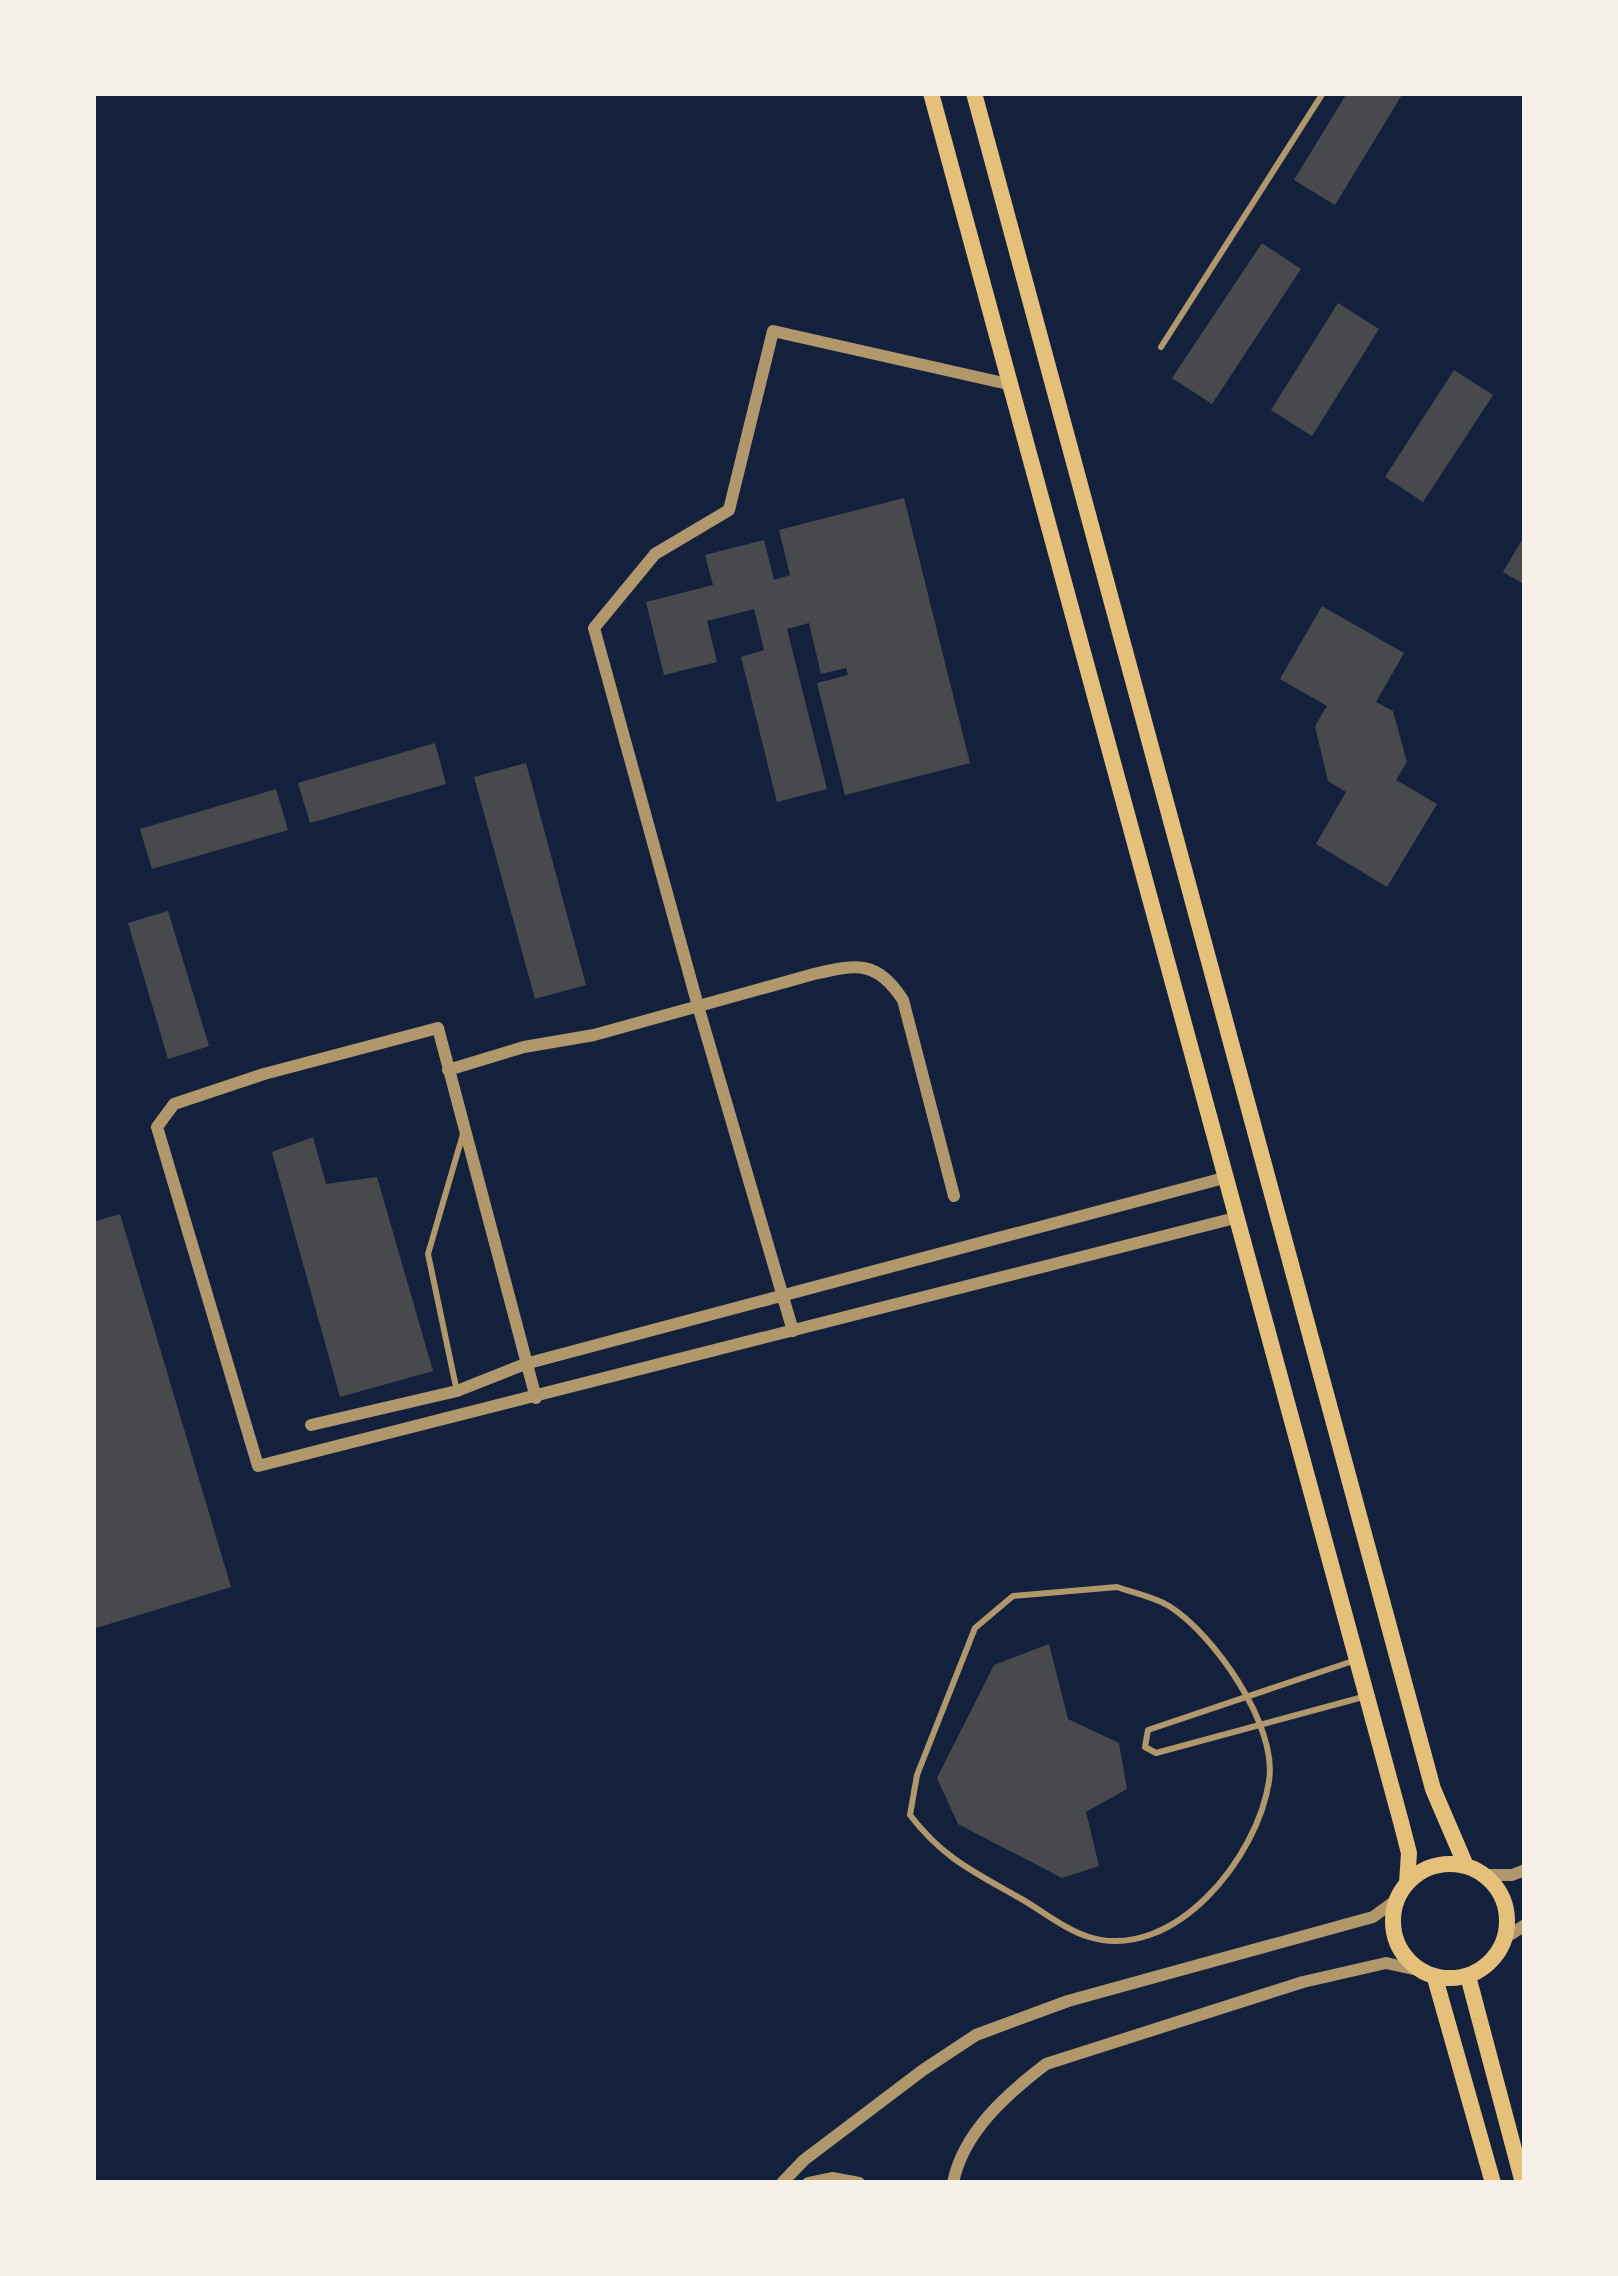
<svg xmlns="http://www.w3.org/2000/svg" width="1618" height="2276" font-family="Rubik,sans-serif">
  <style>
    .building { fill: #48494c }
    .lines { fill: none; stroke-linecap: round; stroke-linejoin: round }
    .service { stroke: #b1986c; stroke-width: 6 }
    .minor { stroke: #b1986c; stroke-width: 12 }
    .secondary { stroke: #e5c07b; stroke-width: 16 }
  </style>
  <rect width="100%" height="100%" fill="#14213d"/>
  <path class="building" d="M1347 93H1403L1335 205 1294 180Z
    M1262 243 1301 269 1212 404 1172 378Z
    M1338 303 1379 329 1312 436 1271 410Z
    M1454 370 1493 395 1423 502 1385 477Z
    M904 498 970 763 845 795 817 683 848 675 846 668 821 674 809 623 787 629 827 789 777 802 741 657 764 650 754 609 707 621 717 662 664 675 646 602 713 585 705 555 764 540 774 580 790 575 779 530Z
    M1525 535V585L1503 572Z
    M1322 606 1404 653 1376 702 1393 711 1407 762 1396 780 1437 804 1387 887 1316 844 1346 792 1328 781 1315 726 1327 706 1280 679Z
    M435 743 446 784 310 823 298 783Z
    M526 763 586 985 535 999 474 777Z
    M276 789 288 830 152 869 140 829Z
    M168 911 209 1046 168 1059 128 923Z
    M313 1137 326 1184 377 1177 433 1371 340 1397 272 1152Z
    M120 1214 231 1587 93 1629V1222Z
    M1049 1644 1068 1719 1119 1743 1127 1789 1086 1812 1099 1866 1062 1878 958 1824 937 1778 994 1665Z"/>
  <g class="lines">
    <path class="service" d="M1161 347 1323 93
      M456 1387 428 1254 463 1134
      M1117 1587C1134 1593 1154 1597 1169 1606 1214 1634 1278 1726 1269 1781 1258 1857 1174 1963 1089 1937 1065 1930 1040 1909 1018 1897 972 1871 942 1857 910 1815L917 1775 975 1628 1013 1596Z
      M1353 1661 1148 1730 1145 1747 1156 1753 1363 1697"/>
    <path class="minor" d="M448 1070 524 1047 594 1035 814 974C857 964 877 960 903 1000L954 1196
      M793 1331 698 1006 594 628 655 554 729 510 773 331 1008 384
      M536 1398 438 1028 264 1074 174 1104 157 1127 258 1466 1235 1218
      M311 1425 457 1391 525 1364 1224 1178
      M1484 1875H1512L1525 1870
      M1505 1938 1525 1925
      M782 2183 804 2160 923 2070 976 2035 1068 2001 1373 1917 1395 1901
      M808 2183 832 2178 859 2183
      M953 2183C963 2132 1007 2094 1046 2064L1303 1982 1386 1963 1418 1970"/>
    <path class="secondary" d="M931 93 1401 1822 1409 1853 1407 1883
      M974 93 1433 1789 1466 1866
      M1393 1921a57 57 0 1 1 114 0a57 57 0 1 1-114 0Z
      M1468 1976 1523 2183
      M1435 1978 1493 2183"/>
  </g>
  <rect width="1618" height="2276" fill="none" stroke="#f6f1e7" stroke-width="192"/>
</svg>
